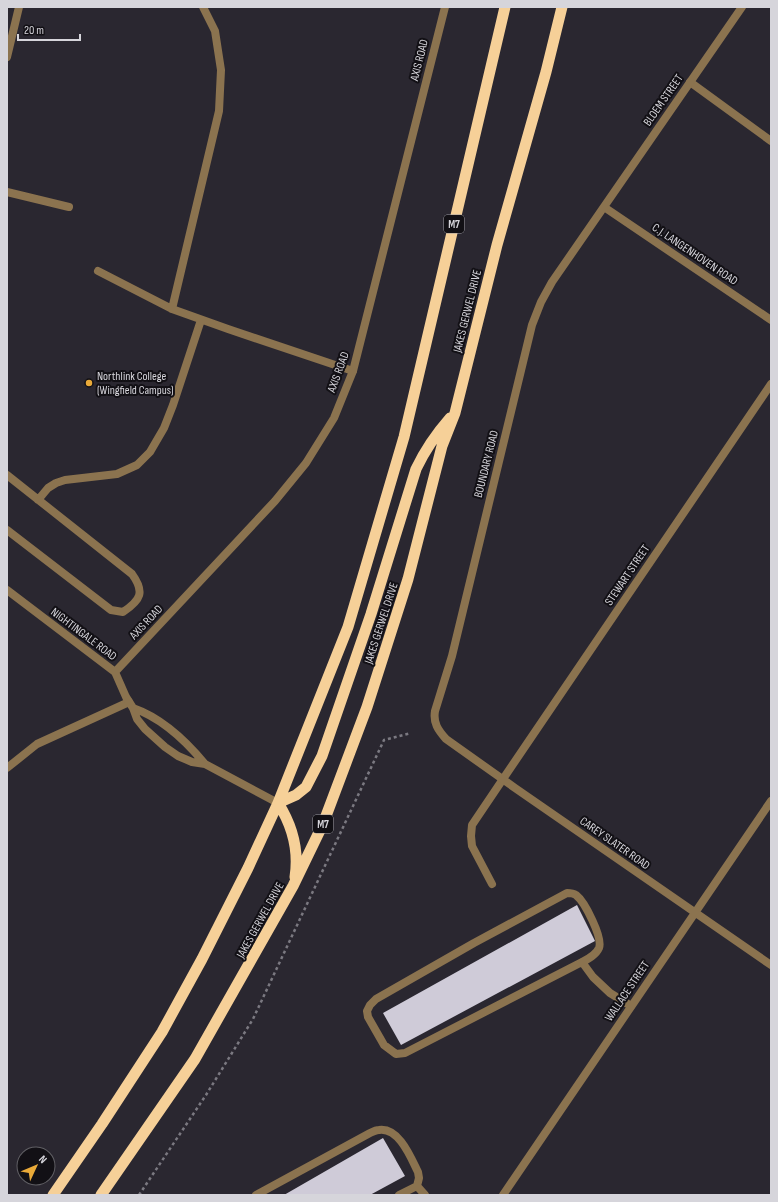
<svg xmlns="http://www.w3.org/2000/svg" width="778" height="1202" font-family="'Sofia Sans Condensed',sans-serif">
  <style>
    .building { fill: #cfcbd8 }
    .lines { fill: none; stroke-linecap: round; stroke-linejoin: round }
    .path { stroke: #7b7981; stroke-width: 2.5; stroke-dasharray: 3 3; stroke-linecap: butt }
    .service { stroke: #8b734f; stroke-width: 8 }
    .minor { stroke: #8b734f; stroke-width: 8 }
    .trunk { stroke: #f6d098; stroke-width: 11 }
    .poi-dot { fill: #eaaa39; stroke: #121015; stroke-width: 1.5 }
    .labels { text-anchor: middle; stroke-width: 4; stroke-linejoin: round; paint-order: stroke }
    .shield { fill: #121015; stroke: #9b9aa0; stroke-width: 1 }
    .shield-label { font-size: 11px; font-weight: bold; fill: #d6d5db }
    .street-label { font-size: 12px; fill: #d6d5db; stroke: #121015 }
    .poi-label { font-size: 12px; fill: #d6d5db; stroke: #121015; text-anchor: start }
  </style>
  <rect width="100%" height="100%" fill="#2a2730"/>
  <path class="building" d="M577 905 595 941 401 1045 383 1013Z
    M383 1138 405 1176 370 1195H284Z"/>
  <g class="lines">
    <path class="path" d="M139 1195 206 1095 253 1019 384 740 411 733"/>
    <path class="service" d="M7 57 19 7
      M690 82 771 141
      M7 192 69 207
      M98 271 172 309 228 329 353 371
      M172 309 219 111 221 70 215 31 203 7
      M7 475 132 574C145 592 141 600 123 612L111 610 7 530
      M38 500 48 488 56 483 65 480 117 474 137 465 150 452 164 428 173 405 201 320
      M7 768 37 744 129 702
      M492 884 472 846 471 836 472 825 503 779
      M567 893C571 893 573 893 576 895 585 902 603 938 599 948 596 955 588 959 582 962L405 1053 396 1054 384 1045 368 1017 367 1011 370 1005 376 999 474 943Z
      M582 962 593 977 610 993 631 1006
      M417 1186 425 1195
      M256 1195 370 1133C372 1132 376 1130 379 1130 399 1127 411 1158 418 1172L419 1178 417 1186
      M399 1195 417 1186"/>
    <path class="minor" d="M742 7 552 282 541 302 532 325 452 656 435 711C433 723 438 730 446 739L515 788 771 965
      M604 207 771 320
      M7 590 115 672 126 697 133 708 137 719 145 729 165 747 178 756 192 762 205 764 278 803
      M115 672 275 501 306 463 334 418 353 371 445 7
      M133 708C162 718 186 741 205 764
      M503 779 771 384
      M503 1195 771 801"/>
    <path class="trunk" d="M278 803 296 795 306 787 322 756 371 614 416 469C425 450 436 434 450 418
      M278 803C292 825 299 851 295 877
      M53 1195 102 1124 162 1032 202 959 248 868 278 803 348 627 404 437 505 7
      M101 1195 195 1059 293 886 323 824 367 707 408 579 442 446 455 413 497 245 546 72 562 7"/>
  </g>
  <circle class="poi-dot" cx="89" cy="383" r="4"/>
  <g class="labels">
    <g class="shield">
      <rect x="444" y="215" width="20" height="18" rx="3"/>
      <rect x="313" y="815" width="20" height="18" rx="3"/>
    </g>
    <g class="shield-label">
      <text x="454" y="228">M7</text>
      <text x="323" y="828">M7</text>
    </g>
    <g class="street-label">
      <text transform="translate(419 60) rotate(-76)" y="4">AXIS ROAD</text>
      <text transform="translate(663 100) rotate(-55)" y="4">BLOEM STREET</text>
      <text transform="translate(695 254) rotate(34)" y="4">C.J. LANGENHOVEN ROAD</text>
      <text transform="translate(467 311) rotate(-76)" y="4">JAKES GERWEL DRIVE</text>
      <text transform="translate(338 372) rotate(-70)" y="4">AXIS ROAD</text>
      <text transform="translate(486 464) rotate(-76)" y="4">BOUNDARY ROAD</text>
      <text transform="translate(627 575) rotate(-56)" y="4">STEWART STREET</text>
      <text transform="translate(146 622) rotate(-47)" y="4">AXIS ROAD</text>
      <text transform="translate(381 623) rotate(-72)" y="4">JAKES GERWEL DRIVE</text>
      <text transform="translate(84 634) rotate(37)" y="4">NIGHTINGALE ROAD</text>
      <text transform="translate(615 843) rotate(35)" y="4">CAREY SLATER ROAD</text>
      <text transform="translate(260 920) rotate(-61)" y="4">JAKES GERWEL DRIVE</text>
      <text transform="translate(627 991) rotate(-56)" y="4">WALLACE STREET</text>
    </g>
    <g class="poi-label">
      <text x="97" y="380">Northlink College<tspan x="97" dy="14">(Wingfield Campus)</tspan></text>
    </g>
  </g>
  <rect width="778" height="1202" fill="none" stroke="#d6d5db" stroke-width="16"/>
  <g transform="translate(36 1166) rotate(46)"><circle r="19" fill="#121015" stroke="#605f64"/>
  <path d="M0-3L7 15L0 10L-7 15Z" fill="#eaaa39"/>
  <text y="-6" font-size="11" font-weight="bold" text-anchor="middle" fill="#d6d5db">N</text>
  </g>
  <path d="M18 34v6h62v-6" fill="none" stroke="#d6d5db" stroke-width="2"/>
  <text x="24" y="34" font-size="12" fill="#d6d5db" stroke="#121015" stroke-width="3" paint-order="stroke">20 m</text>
</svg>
